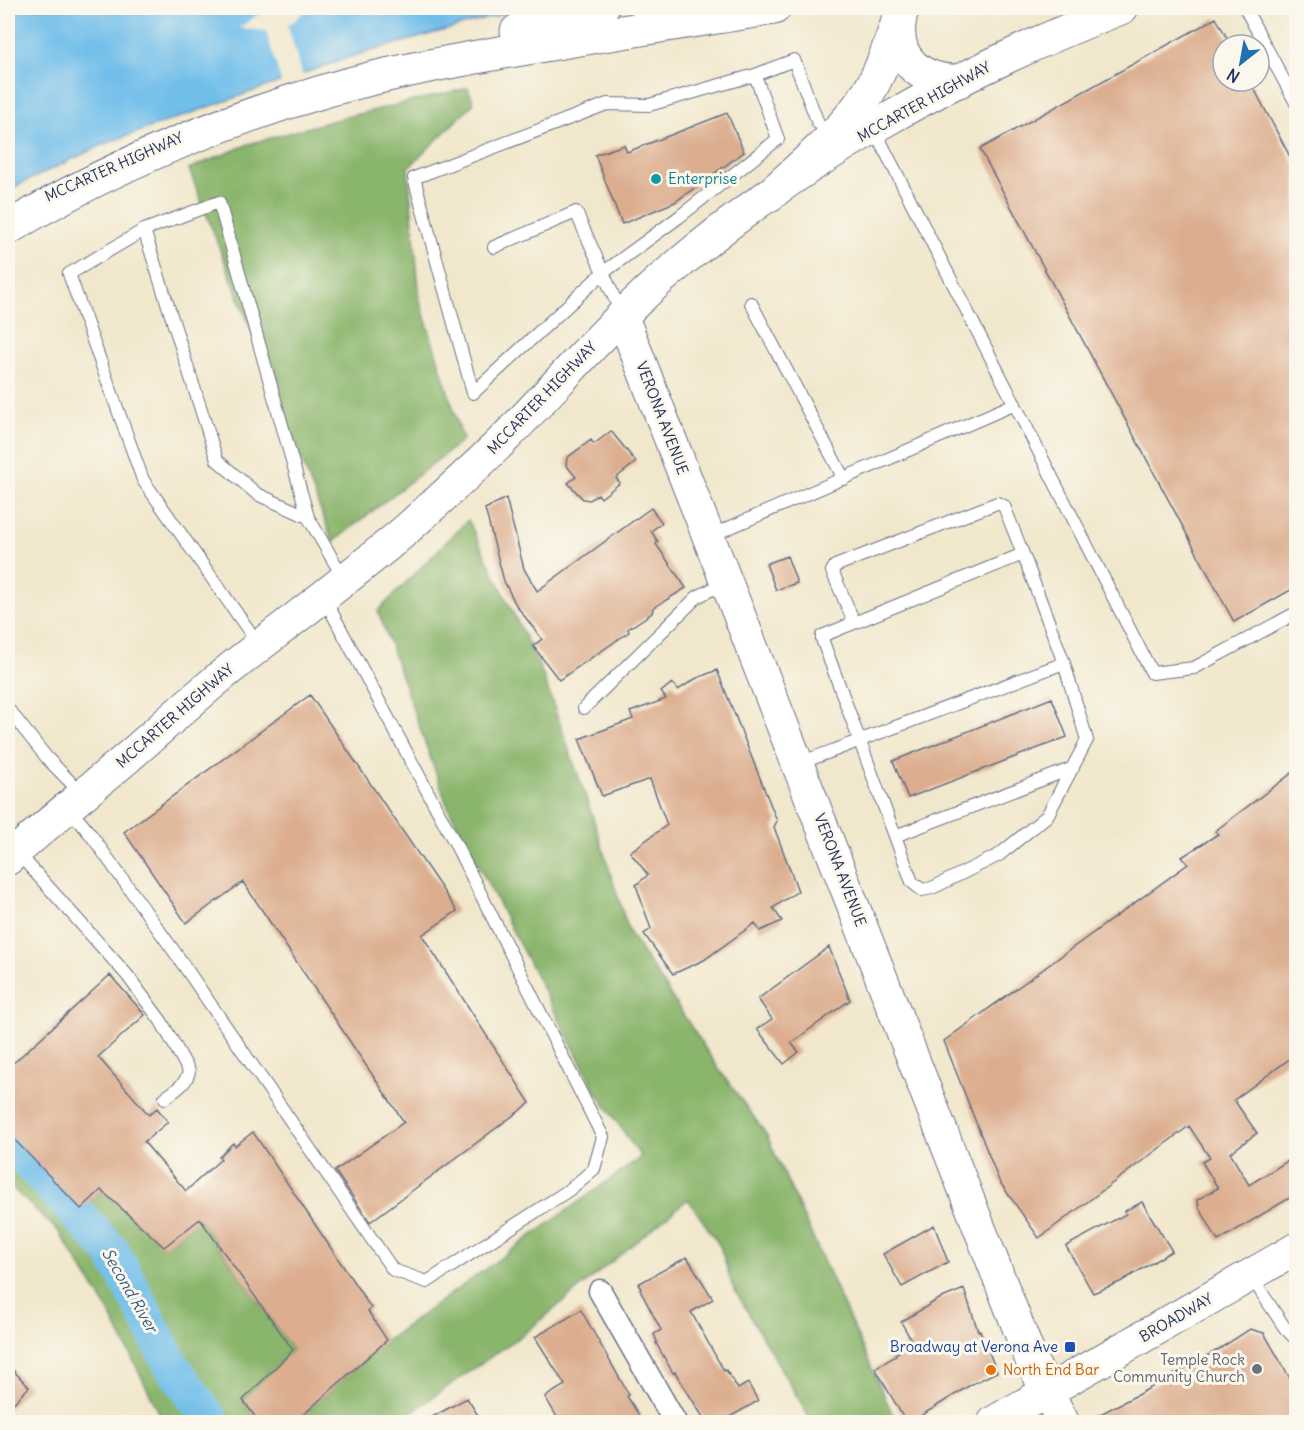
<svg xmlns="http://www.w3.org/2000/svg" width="1304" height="1430" font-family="Delius,sans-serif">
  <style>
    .forest { fill: #8ab56c; stroke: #527265; stroke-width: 1.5 }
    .water { fill: #70beea; stroke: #4676a4; stroke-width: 1.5 }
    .pier { fill: #f1e7cc }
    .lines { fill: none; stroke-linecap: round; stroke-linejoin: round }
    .river { stroke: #70beea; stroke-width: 36 }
    .building { fill: #dcae8f }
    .lane-casing { stroke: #666f84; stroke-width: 14 }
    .street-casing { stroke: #666f84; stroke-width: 25 }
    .secondary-casing { stroke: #666f84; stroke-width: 34 }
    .highway-casing { stroke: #666f84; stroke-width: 35 }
    .lane { stroke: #fff; stroke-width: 12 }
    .street { stroke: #fff; stroke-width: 22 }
    .secondary { stroke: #fff; stroke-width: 32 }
    .highway { stroke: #fff; stroke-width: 33 }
    .culture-dot { fill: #0f9aa8; stroke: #fbf7ec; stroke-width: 2 }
    .transit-dot { fill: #1a4fb4; stroke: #fbf7ec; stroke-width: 2 }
    .worship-dot { fill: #6b7280; stroke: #fbf7ec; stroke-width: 2 }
    .food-dot { fill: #e8710a; stroke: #fbf7ec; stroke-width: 2 }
    .labels { text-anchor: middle; stroke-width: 6; stroke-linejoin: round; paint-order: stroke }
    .street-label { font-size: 15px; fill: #1b2f5e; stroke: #fbf7ec }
    .culture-label { font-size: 15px; fill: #0d838f; stroke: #fbf7ec; text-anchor: start }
    .transit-label { font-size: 15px; fill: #164399; stroke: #fbf7ec; text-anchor: end }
    .worship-label { font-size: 15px; fill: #5b616d; stroke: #fbf7ec; text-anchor: end }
    .food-label { font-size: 15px; fill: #c56008; stroke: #fbf7ec; text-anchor: start }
    .water-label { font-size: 16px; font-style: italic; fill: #355a88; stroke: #fbf7ec }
  </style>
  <rect width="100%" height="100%" fill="#fbf7ec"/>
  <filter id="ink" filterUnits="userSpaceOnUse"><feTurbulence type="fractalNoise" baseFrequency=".0167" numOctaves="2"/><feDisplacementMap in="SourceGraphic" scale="12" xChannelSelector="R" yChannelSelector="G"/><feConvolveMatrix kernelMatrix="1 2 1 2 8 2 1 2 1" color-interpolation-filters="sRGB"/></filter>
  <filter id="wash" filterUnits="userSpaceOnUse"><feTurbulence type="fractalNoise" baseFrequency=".008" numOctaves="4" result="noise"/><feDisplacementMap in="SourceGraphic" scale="24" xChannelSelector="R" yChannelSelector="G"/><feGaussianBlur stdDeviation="1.35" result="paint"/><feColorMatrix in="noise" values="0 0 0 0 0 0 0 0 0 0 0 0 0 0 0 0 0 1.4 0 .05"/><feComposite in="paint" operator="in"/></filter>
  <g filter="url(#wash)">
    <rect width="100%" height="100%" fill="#f1e7cc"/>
    <path class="forest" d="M468 88 474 103 408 168 420 301 463 440 333 542 189 169 249 144 342 118Z
      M468 520 541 670 593 818 629 932 718 1068 766 1134 896 1422H812L732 1285 720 1246 688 1199 525 1333 397 1422H295L387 1340 641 1157 597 1093 448 807 378 611Z
      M8 1133 81 1209 101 1190 164 1247 200 1219 293 1350 243 1400 259 1422H164L107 1308 59 1232 8 1184Z"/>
    <path class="water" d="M8 8H524L353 56 104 144 8 190Z"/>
    <path class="pier" d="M259 8 307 9 293 22 287 24 303 77 282 84 266 31 239 28 260 13Z"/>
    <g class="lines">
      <path class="river" d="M8 1144 21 1154 113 1253 172 1366 212 1422"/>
    </g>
    <g id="blocks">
      <path class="building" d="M1216 18 1231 45H1223V81H1250L1296 168V587L1234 622 980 149Z
        M727 113 744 152 675 202 622 224 595 155 624 145 627 152Z
        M611 431 636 462 616 478 620 483 601 498 598 494 590 500 583 499 568 483 576 477 566 465 567 458 591 440 594 444Z
        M506 498 524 569 537 591 651 508 662 523 651 531 658 542 656 544 686 588 653 608 652 613 628 629 629 632 559 680 533 646 542 639 516 605 504 581 485 509Z
        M787 556 797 583 776 590 766 564Z
        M717 670 777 821 774 827 798 891 773 908 782 921 760 931 755 923 704 960 673 974 644 934 651 929 636 885 648 875 630 852 667 825 650 779 602 796 579 739 633 719 630 712 666 699 661 692 672 683 678 690 695 679Z
        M310 695 457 911 422 935 530 1103 370 1222 335 1171 404 1122 243 882 186 923 124 832Z
        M1052 698 1067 737 908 798 893 761Z
        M1296 770V1054L1234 1100 1257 1133 1230 1153 1249 1185 1289 1160 1296 1173V1194L1218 1241 1198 1205 1199 1204 1197 1200 1218 1188 1202 1162 1210 1158 1189 1126 1039 1238 999 1181 944 1041 1188 864 1182 857 1218 834 1215 831Z
        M829 947 850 1000 791 1043 799 1052 784 1064 757 1029 772 1019 758 999Z
        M110 975 145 1015 98 1057 149 1115 157 1108 168 1122 144 1142 186 1191 221 1159 219 1157 233 1143 235 1146 253 1132 371 1308 368 1311 387 1340 295 1422H259L243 1400 293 1350 200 1219 164 1247 101 1190 81 1209 8 1133V1068Z
        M1142 1202 1172 1251 1120 1282 1093 1293 1066 1246 1126 1214 1125 1211Z
        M934 1225 948 1262 902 1287 883 1254Z
        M687 1257 713 1299 691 1312 724 1371 726 1370 738 1389 748 1383 758 1401 721 1422H706L675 1372 673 1373 656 1343 657 1342 654 1334 661 1330 640 1290 641 1289 638 1284Z
        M964 1289 978 1331H980L997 1372 972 1384 911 1422H906L875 1368 896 1356 895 1354 913 1343 901 1322 937 1300Z
        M581 1310 629 1395 627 1396 643 1422H560L545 1397 565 1385 535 1337Z
        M1250 1329 1264 1333 1296 1389V1422H1085L1139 1394 1216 1351Z
        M8 1365 29 1387 8 1409Z
        M467 1398 482 1422H423Z"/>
    </g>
  </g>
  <g filter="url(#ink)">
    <use href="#blocks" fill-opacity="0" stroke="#666f84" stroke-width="1.5"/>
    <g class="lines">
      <defs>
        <path id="lane" d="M1245 8 1296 103
          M755 75 649 105 607 104 414 178 473 393 604 272 679 217 778 139 755 75 794 60 818 123
          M874 129 1152 673 1194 668 1296 613
          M144 230 69 274 143 480 259 645
          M494 247 576 212 622 315
          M751 303 844 479
          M308 517 257 494 217 460 144 230 219 202 308 517 344 579
          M710 536 1015 404
          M854 622 832 571 835 566 997 503 1004 506 1023 554
          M584 708 697 597 726 582
          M8 709 47 758 82 794
          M799 763C820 756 840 748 861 740L1064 663 1087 740 1047 816 999 855 932 888 922 890 912 882 822 639V636L1023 554 1064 663
          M68 807 91 835 176 954 393 1270 427 1282 569 1190 594 1169 603 1137 455 843 324 598
          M895 836 1073 768
          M17 852 127 975 161 1021 189 1071C187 1084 174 1091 165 1098
          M1250 1275 1285 1328 1296 1339"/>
        <path id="street" d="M600 1291 675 1422"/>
        <path id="secondary" d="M622 316 1032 1362 1063 1422
          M8 859C46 824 87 792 127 758 164 726 201 691 240 661 296 617 353 575 407 529 440 499 474 469 506 437 557 385 605 329 660 280 794 163 956 72 1122 8
          M994 1422 1296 1249"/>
        <path id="highway" d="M900 18C892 59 921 82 959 81
          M517 31 602 8
          M769 196C803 164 842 133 868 93 884 67 892 36 903 8
          M8 228C108 168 215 123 328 90 387 73 449 62 510 51 598 35 686 22 774 8"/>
      </defs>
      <use href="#lane" class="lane-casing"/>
      <use href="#street" class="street-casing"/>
      <use href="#secondary" class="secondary-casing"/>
      <use href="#highway" class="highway-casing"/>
      <use href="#lane" class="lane"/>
      <use href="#street" class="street"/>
      <use href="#secondary" class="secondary"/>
      <use href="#highway" class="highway"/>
    </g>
  </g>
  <circle class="culture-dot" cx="656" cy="179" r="6"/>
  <rect class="transit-dot" x="1064" y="1341" width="12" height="12" rx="3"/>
  <circle class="worship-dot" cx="1257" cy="1369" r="6"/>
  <circle class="food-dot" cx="991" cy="1370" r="6"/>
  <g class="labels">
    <g class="street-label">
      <text transform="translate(924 102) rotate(-29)" y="5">MCCARTER HIGHWAY</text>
      <text transform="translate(114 167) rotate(-24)" y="5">MCCARTER HIGHWAY</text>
      <text transform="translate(542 398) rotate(-46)" y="5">MCCARTER HIGHWAY</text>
      <text transform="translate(662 418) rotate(69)" y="5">VERONA AVENUE</text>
      <text transform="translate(175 716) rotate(-41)" y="5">MCCARTER HIGHWAY</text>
      <text transform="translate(840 870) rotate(69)" y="5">VERONA AVENUE</text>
      <text transform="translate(1176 1318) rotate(-30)" y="5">BROADWAY</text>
    </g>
    <g class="culture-label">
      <text x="668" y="184">Enterprise</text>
    </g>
    <g class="transit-label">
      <text x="1058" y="1352">Broadway at Verona Ave</text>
    </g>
    <g class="worship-label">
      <text x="1245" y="1365">Temple Rock<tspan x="1245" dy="17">Community Church</tspan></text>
    </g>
    <g class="food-label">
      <text x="1003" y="1375">North End Bar</text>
    </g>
    <g class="water-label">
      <text transform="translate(130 1290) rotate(60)" y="6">Second River</text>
    </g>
  </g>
  <rect width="1304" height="1430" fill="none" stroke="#fbf7ec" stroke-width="30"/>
  <g transform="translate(1241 63) rotate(211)"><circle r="28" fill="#fbf7ec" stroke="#a1a7b3" stroke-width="1.5"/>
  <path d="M0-4.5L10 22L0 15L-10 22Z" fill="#1f6fb2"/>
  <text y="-9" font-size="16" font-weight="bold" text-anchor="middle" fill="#1b2f5e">N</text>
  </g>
</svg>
